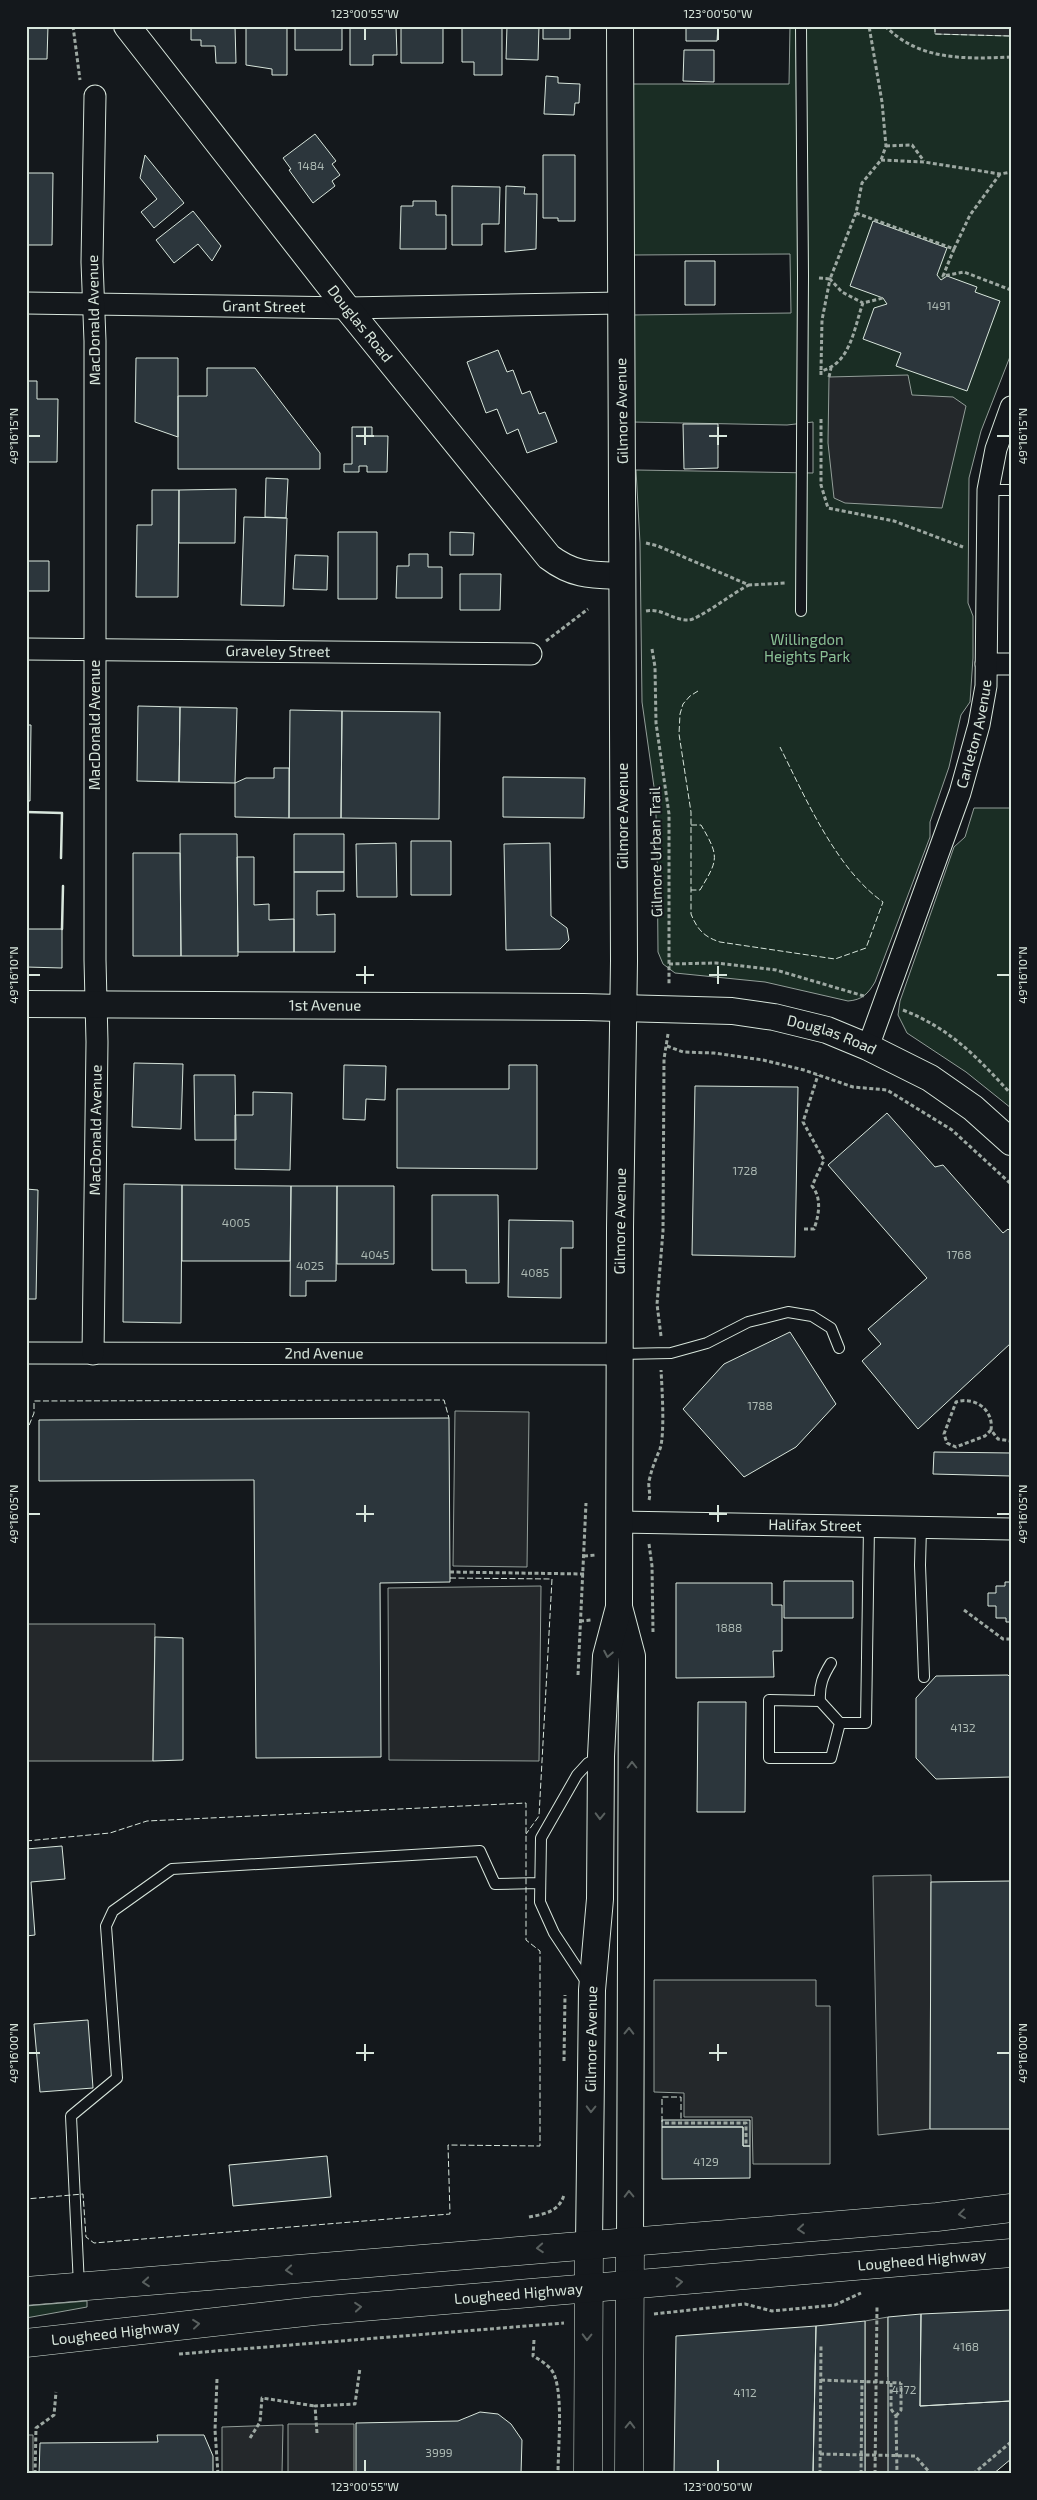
<svg xmlns="http://www.w3.org/2000/svg" width="1037" height="2500" font-family="'Exo 2',sans-serif">
  <style>
    .green { fill: #1a2d24; stroke: #939e99 }
    .parking { fill: #24282b; stroke: #939e99 }
    .building { fill: #2c363c; stroke: #d8e6dc }
    .lines { fill: none; stroke-linecap: round; stroke-linejoin: round }
    .service-casing { stroke: #d8e6dc; stroke-width: 12 }
    .minor-casing { stroke: #d8e6dc; stroke-width: 23 }
    .tertiary-casing { stroke: #d8e6dc; stroke-width: 28 }
    .secondary-casing { stroke: #d8e6dc; stroke-width: 29 }
    .primary-casing { stroke: #d8e6dc; stroke-width: 29 }
    .path { stroke: #9da8a2; stroke-width: 3; stroke-dasharray: 4 2.5; stroke-linecap: butt }
    .service { stroke: #14181c; stroke-width: 10 }
    .minor { stroke: #14181c; stroke-width: 21 }
    .tertiary { stroke: #14181c; stroke-width: 26 }
    .secondary { stroke: #14181c; stroke-width: 28 }
    .primary { stroke: #14181c; stroke-width: 28 }
    .path-bridge { stroke: #9da8a2; stroke-width: 3; stroke-dasharray: 4 2.5; stroke-linecap: butt }
    .fence { stroke: #d8e6dc; stroke-width: 1; stroke-dasharray: 6 2.5; stroke-linecap: butt }
    .wall { stroke: #d8e6dc; stroke-width: 2.5 }
    .oneway { stroke: #59605f }
    .ticks { fill: none; stroke: #d8e6dc; stroke-width: 2 }
    .labels { text-anchor: middle; stroke-width: 4; stroke-linejoin: round; paint-order: stroke }
    .number-label { font-size: 12px; fill: #adbab4 }
    .street-label { font-size: 15px; fill: #d8e6dc; stroke: #14181c }
    .park-label { font-size: 15px; fill: #8ac095; stroke: #14181c }
    .neatline { fill: none; stroke: #d8e6dc; stroke-width: 2 }
    .ticks-label { font-size: 12px; text-anchor: middle; fill: #d8e6dc }
  </style>
  <rect width="100%" height="100%" fill="#14181c"/>
  <path class="green" d="M790 26H1011V354L981 431 969 478 968 603 973 616V658L970 702 961 715 949 767 930 822V837L875 982C868 994 862 1000 848 1001L765 982 675 973 663 964 658 952 657 837 655 794 642 702 640 543 636 470 813 473V422L787 425 632 422V315L791 313 790 254 632 255 630 84H789Z
    M974 808H1011V1108L966 1072 907 1033 898 1015 900 1001 954 847 965 837Z
    M87 2301V2307L26 2318V2306Z"/>
  <path class="parking" d="M935 26H1011L1010 36 935 34Z
    M908 375 912 395 953 397 966 406 942 508 845 503 834 498 828 443 829 377Z
    M455 1411 529 1412 527 1567 453 1566Z
    M541 1586 539 1761 389 1760 388 1588Z
    M26 1624H155L153 1761H26Z
    M931 1875 930 2129 878 2135 873 1876Z
    M654 1980H816V2006H830V2164H753L752 2117H684V2093L654 2092Z
    M888 2317V2377L920 2380 945 2474H865V2321Z
    M288 2424H354V2474H288Z
    M283 2425 282 2474H222V2427Z
    M26 2435H33V2474H26Z"/>
  <path class="building" d="M26 26H48L47 59H26Z
    M191 26H235L236 63H216L215 46H201V40H191Z
    M246 26H287V75H272V69L246 65Z
    M295 26H342V50H295Z
    M350 26H396L397 55H373V65H350Z
    M401 26H443V63H401Z
    M462 26H502V75H474V62H462Z
    M507 26H539L538 60 506 59Z
    M543 26H570V39H543Z
    M686 26H718L717 41H686Z
    M684 50H714V82L683 81Z
    M546 76 558 77V83L580 84 579 103H575L574 115 544 114Z
    M315 134 336 161 332 164 340 175 332 181 335 186 313 203 289 170 291 169 283 158Z
    M145 155 184 203 154 228 141 212 157 199 140 178Z
    M543 155H575V221H558V218H543Z
    M26 173H53L52 245H26Z
    M452 186 500 187 499 224H482V245H452Z
    M506 186 525 187 524 194H537L536 249 505 252Z
    M413 201H436V215H446V249H400L401 206H413Z
    M193 211 221 246 212 261 198 244 174 263 156 240Z
    M873 221 947 248 937 275 941 280 947 276 977 287 975 292 1000 301 967 391 896 366 901 353 863 339 874 308 887 304 883 298 850 286Z
    M685 261H715V305H685Z
    M498 350 507 372 513 370 522 394 530 391 539 414 545 412 557 442 527 453 518 429 507 434 497 409 486 413 467 362Z
    M136 358H178V437L135 422Z
    M207 368H255L320 453V469H178V396H207Z
    M26 381H37V399H58L57 462H26Z
    M683 424H718V468L684 469Z
    M352 427H372V436H388L387 472H367V466H359V472H344V464H352Z
    M266 478 288 479 286 518 265 517Z
    M236 489 235 543H179V490Z
    M152 490H179L178 597H136L137 525H152Z
    M244 517 287 518 284 606 241 605Z
    M338 532H377V599H338Z
    M450 532 474 533 473 555H450Z
    M409 554H428V567H442V598H396L397 566H409Z
    M295 555 328 556 327 590 293 589Z
    M26 561H49V591H26Z
    M460 574H501L500 610H460Z
    M138 706 180 707 179 782 137 781Z
    M180 707 237 708 235 783 179 782Z
    M290 710 342 711 341 818H289Z
    M342 711 440 712 439 819 341 818Z
    M26 725H31L30 801H26Z
    M274 768H289V818L235 817V783L246 778H274Z
    M503 777 585 778 584 818 503 817Z
    M180 834H237L238 956H181Z
    M294 834H344V872H294Z
    M411 841H451V895H411Z
    M396 843 397 897H357L356 844Z
    M550 843 551 916 567 928 569 940 560 949 506 950 504 844Z
    M133 853H180L181 956H133Z
    M237 857H254V905L269 904V920L294 919V952H238Z
    M294 872H344V891H317V915L335 914V952H294Z
    M26 929H62V968L26 967Z
    M134 1063 183 1064 181 1129 132 1127Z
    M344 1065 386 1066 385 1100 366 1099 365 1120 343 1119Z
    M509 1065H537V1169L397 1168V1089H509Z
    M194 1075H235L236 1140H195Z
    M695 1086 798 1087 795 1257 692 1255Z
    M253 1092 292 1093 290 1170 235 1169V1115H253Z
    M887 1113 935 1167 943 1165 1003 1233 1008 1229 1011 1232V1343L918 1429 862 1361 881 1344 868 1329 927 1278 828 1165Z
    M124 1184 182 1185 181 1323 123 1322Z
    M182 1185 291 1186 290 1261H182Z
    M291 1186H337L336 1281H306V1296H290Z
    M337 1186H394V1264H337Z
    M26 1189 38 1190 36 1299H26Z
    M432 1195H498L499 1283H466V1270H432Z
    M509 1220 573 1221V1248H561V1298L508 1297Z
    M790 1332 836 1404 796 1447 744 1477 683 1409 724 1364Z
    M449 1418 450 1582 380 1583 381 1757 256 1758 254 1480 39 1481V1420Z
    M934 1452 1011 1453V1476L933 1474Z
    M784 1581H853V1618H784Z
    M1005 1582H1011V1622H1006V1618H996V1606H988V1593H996V1586H1005Z
    M676 1583H772V1605H782V1651H773L774 1677 676 1678Z
    M155 1637 183 1638V1760L153 1761Z
    M1008 1675 1011 1678 1010 1777 936 1779 916 1758V1698L936 1676Z
    M698 1702H746L745 1812H697Z
    M62 1846 65 1879 31 1882 35 1935 26 1936V1849Z
    M1011 1881V2129H930L931 1882Z
    M88 2020 93 2088 40 2092 34 2024Z
    M662 2120H750V2146H743V2127H662Z
    M662 2127H743V2146H750V2178L662 2179Z
    M327 2156 331 2197 233 2206 229 2165Z
    M1011 2310V2401L920 2406 921 2314Z
    M921 2314 920 2406 1011 2401V2459L993 2474H888V2317Z
    M865 2321V2474H813L816 2326Z
    M816 2326 813 2474H674L676 2336Z
    M480 2412 498 2414 511 2424 522 2440 521 2474H356V2423L458 2421Z
    M157 2435H204L213 2456V2474H39L40 2443 158 2442Z"/>
  <g class="lines">
    <defs>
      <path id="service" d="M801 26 803 276 801 611
        M988 490H1011
        M621 1354 671 1353 707 1343 748 1322 788 1312 812 1316 831 1328 839 1348
        M921 1527 920 1565 924 1677
        M820 1701C819 1685 823 1676 831 1663
        M840 1723 831 1758H769V1700L820 1701 840 1723H866L869 1526
        M587 1983 554 1933 540 1902 541 1838 577 1775 588 1763 598 1758
        M79 2286 71 2116 117 2078 106 1926 113 1911 172 1869 480 1851 495 1884 540 1883"/>
      <g id="minor">
        <path id="s1" d="M26 303 347 308 620 303"/>
        <path id="s2" d="M26 649 531 654"/>
        <path d="M986 664H1011"/>
        <path id="s3" d="M868 1047 960 793 979 725 986 686 988 490 996 449 1011 407"/>
        <path id="s4" d="M26 1353 620 1354"/>
        <path id="s5" d="M93 1354 97 1042 95 960V341L92 262 95 96"/>
        <path id="s6" d="M619 1522 1011 1529"/>
      </g>
      <g id="tertiary">
        <path id="s7" d="M127 26 347 308 549 557C574 576 592 575 622 576"/>
        <path id="s8" d="M26 1004 584 1007 732 1011 774 1017 827 1030 868 1047 930 1078 973 1108 1011 1142"/>
        <path d="M619 1607 632 1656 630 2243"/>
        <path id="s9" d="M589 2245 592 1990 600 1899 601 1756 606 1656 619 1607 620 1228 624 961 620 26"/>
      </g>
      <path id="secondary" d="M588 2474 589 2245
        M629 2474 630 2243"/>
      <g id="primary">
        <path d="M26 2291 937 2217 1011 2208"/>
        <path id="s10" d="M26 2343 314 2311 1011 2253"/>
      </g>
    </defs>
    <use href="#service" class="service-casing"/>
    <use href="#minor" class="minor-casing"/>
    <use href="#tertiary" class="tertiary-casing"/>
    <use href="#secondary" class="secondary-casing"/>
    <use href="#primary" class="primary-casing"/>
    <path class="path" d="M73 26 80 80
      M885 26C920 61 965 59 1011 57
      M886 146 912 145 924 161
      M881 160 924 162 1000 174 1011 172
      M856 213 954 249 943 276 964 272 1011 290
      M954 249 970 215 1000 174
      M819 278 830 279 856 213 862 183 881 160 886 146 882 102 869 26
      M821 370 822 320 830 279 842 292 863 303
      M821 375V371C851 364 854 327 863 303L883 298
      M829 377 831 368
      M821 419V485L828 508 894 521 963 547
      M646 543 658 546 749 585 786 583
      M646 611C662 608 672 620 688 620 697 621 737 590 749 585
      M546 641 588 609
      M652 649 655 667 656 723 669 814V985
      M669 964 716 963 776 970 864 996
      M903 1010C951 1029 977 1057 1011 1094
      M667 1046 683 1052 714 1053 763 1060 804 1070 853 1087 887 1090 952 1130 1011 1184
      M804 1229H814C819 1215 822 1198 812 1186L824 1160 803 1122 818 1075
      M661 1336 657 1304 663 1231 664 1059 668 1034
      M991 1430 985 1436 956 1447 947 1443 944 1434 956 1402C975 1396 994 1410 991 1430L998 1439 1011 1441
      M649 1500C651 1494 648 1488 649 1481 652 1468 655 1461 660 1449 665 1434 662 1388 661 1370
      M649 1544 652 1566 653 1632
      M584 1556 596 1555
      M450 1572 584 1574
      M964 1610 1003 1639H1011
      M580 1621 591 1620
      M578 1675 586 1503
      M564 2061 565 1995
      M665 2123H746V2146
      M529 2217C544 2214 559 2212 564 2195
      M654 2314 745 2304 772 2311 835 2305 861 2293
      M534 2340 533 2356C542 2361 552 2367 555 2377 563 2401 558 2448 558 2474
      M179 2354 564 2323
      M217 2379 215 2430 218 2474
      M891 2383V2409L896 2416 897 2474
      M896 2416 901 2410V2383
      M317 2433 315 2406 355 2404 360 2368
      M250 2438 260 2422 262 2398 315 2406
      M35 2474 36 2428 54 2415 56 2392
      M820 2474 821 2346
      M861 2474 862 2382
      M875 2474 877 2307
      M973 2474 1011 2442"/>
    <use href="#service" class="service"/>
    <use href="#minor" class="minor"/>
    <use href="#tertiary" class="tertiary"/>
    <use href="#secondary" class="secondary"/>
    <use href="#primary" class="primary"/>
    <path class="path-bridge" d="M821 2380 901 2383
      M820 2454 915 2456 931 2474"/>
    <path class="fence" d="M935 26V34L1010 36 1011 26
      M698 691 690 696 683 704 680 714 679 734 691 812V914C697 929 704 937 720 942L835 959 866 948 883 902C836 869 805 797 780 747
      M691 825H701C720 857 718 860 700 890H691
      M26 1433 34 1413V1401L444 1400 449 1418
      M450 1578 552 1579 539 1816 526 1834
      M26 1841 110 1833 147 1821 526 1803V1940L540 1951V2146L448 2145 450 2214 94 2243 86 2237 83 2194 26 2199
      M662 2122V2097H681V2121
      M26 2232V2248"/>
    <path class="wall" d="M26 812 62 813 61 858
      M62 929 63 886"/>
  </g>
  <defs><path id="oneway-chevron" d="M-2-3.5L2.5 0L-2 3.5" fill="none" stroke-width="1.6" stroke-linecap="round" stroke-linejoin="round" transform="scale(1.25)"/></defs>
  <g class="oneway">
    <use href="#oneway-chevron" transform="translate(608 1654) rotate(101)"/>
    <use href="#oneway-chevron" transform="translate(632 1765) rotate(-90)"/>
    <use href="#oneway-chevron" transform="translate(600 1816) rotate(91)"/>
    <use href="#oneway-chevron" transform="translate(629 2031) rotate(-89)"/>
    <use href="#oneway-chevron" transform="translate(591 2109) rotate(91)"/>
    <use href="#oneway-chevron" transform="translate(629 2194) rotate(-91)"/>
    <use href="#oneway-chevron" transform="translate(962 2214) rotate(173)"/>
    <use href="#oneway-chevron" transform="translate(801 2229) rotate(175)"/>
    <use href="#oneway-chevron" transform="translate(540 2248) rotate(176)"/>
    <use href="#oneway-chevron" transform="translate(289 2270) rotate(175)"/>
    <use href="#oneway-chevron" transform="translate(146 2282) rotate(175)"/>
    <use href="#oneway-chevron" transform="translate(679 2282) rotate(-5)"/>
    <use href="#oneway-chevron" transform="translate(358 2307) rotate(-5)"/>
    <use href="#oneway-chevron" transform="translate(196 2324) rotate(-6)"/>
    <use href="#oneway-chevron" transform="translate(587 2337) rotate(91)"/>
    <use href="#oneway-chevron" transform="translate(630 2425) rotate(-89)"/>
  </g>
  <path class="ticks" d="M365 28V40M718 28V40M365 427V445M718 427V445M28 436H40M356 436H374M709 436H727M997 436H1010M365 966V984M718 966V984M28 975H40M356 975H374M709 975H727M997 975H1010M365 1505V1522M718 1505V1522M28 1514H40M356 1514H374M709 1514H727M997 1514H1010M365 2044V2061M718 2044V2061M28 2053H40M356 2053H374M709 2053H727M997 2053H1010M365 2460V2472M718 2460V2472"/>
  <g class="labels">
    <g class="number-label">
      <text x="311" y="170">1484</text>
      <text x="939" y="310">1491</text>
      <text x="745" y="1175">1728</text>
      <text x="236" y="1227">4005</text>
      <text x="375" y="1259">4045</text>
      <text x="959" y="1259">1768</text>
      <text x="310" y="1270">4025</text>
      <text x="535" y="1277">4085</text>
      <text x="760" y="1410">1788</text>
      <text x="729" y="1632">1888</text>
      <text x="963" y="1732">4132</text>
      <text x="706" y="2166">4129</text>
      <text x="966" y="2351">4168</text>
      <text x="904" y="2394">4172</text>
      <text x="745" y="2397">4112</text>
      <text x="439" y="2457">3999</text>
    </g>
    <g class="street-label">
      <text dy="5" stroke="none"><textPath href="#s1" startOffset="238">Grant Street</textPath></text>
      <text transform="translate(94 320) rotate(-91)" y="5">MacDonald Avenue</text>
      <text dy="5" stroke="none"><textPath href="#s7" startOffset="378">Douglas Road</textPath></text>
      <text transform="translate(622 411) rotate(-91)" y="5">Gilmore Avenue</text>
      <text dy="5" stroke="none"><textPath href="#s2" startOffset="252">Graveley Street</textPath></text>
      <text transform="translate(95 725) rotate(-90)" y="5">MacDonald Avenue</text>
      <text dy="5" stroke="none"><textPath href="#s3" startOffset="331">Carleton Avenue</textPath></text>
      <text transform="translate(623 816) rotate(-90)" y="5">Gilmore Avenue</text>
      <text transform="translate(656 852) rotate(-91)" y="5">Gilmore Urban Trail</text>
      <text dy="5" stroke="none"><textPath href="#s8" startOffset="299">1st Avenue</textPath></text>
      <text dy="5" stroke="none"><textPath href="#s8" startOffset="809">Douglas Road</textPath></text>
      <text dy="5" stroke="none"><textPath href="#s5" startOffset="224">MacDonald Avenue</textPath></text>
      <text dy="5" stroke="none"><textPath href="#s9" startOffset="1026">Gilmore Avenue</textPath></text>
      <text dy="5" stroke="none"><textPath href="#s4" startOffset="298">2nd Avenue</textPath></text>
      <text dy="5" stroke="none"><textPath href="#s6" startOffset="196">Halifax Street</textPath></text>
      <text dy="5" stroke="none"><textPath href="#s9" startOffset="206">Gilmore Avenue</textPath></text>
      <text dy="5" stroke="none"><textPath href="#s10" startOffset="900">Lougheed Highway</textPath></text>
      <text dy="5" stroke="none"><textPath href="#s10" startOffset="495">Lougheed Highway</textPath></text>
      <text dy="5" stroke="none"><textPath href="#s10" startOffset="90">Lougheed Highway</textPath></text>
    </g>
    <g class="park-label">
      <text x="807" y="645">Willingdon<tspan x="807" dy="17">Heights Park</tspan></text>
    </g>
  </g>
  <rect width="1037" height="2500" fill="none" stroke="#14181c" stroke-width="55"/>
  <rect x="28" y="28" width="982" height="2444" class="neatline"/>
  <g class="ticks-label">
    <text x="365" y="18">123°00'55"W</text>
    <text x="718" y="18">123°00'50"W</text>
    <text transform="translate(14 436) rotate(-90)" y="4">49°16'15"N</text>
    <text transform="translate(1023 436) rotate(-90)" y="4">49°16'15"N</text>
    <text transform="translate(14 975) rotate(-90)" y="4">49°16'10"N</text>
    <text transform="translate(1023 975) rotate(-90)" y="4">49°16'10"N</text>
    <text transform="translate(14 1514) rotate(-90)" y="4">49°16'05"N</text>
    <text transform="translate(1023 1514) rotate(-90)" y="4">49°16'05"N</text>
    <text transform="translate(14 2053) rotate(-90)" y="4">49°16'00"N</text>
    <text transform="translate(1023 2053) rotate(-90)" y="4">49°16'00"N</text>
    <text x="365" y="2491">123°00'55"W</text>
    <text x="718" y="2491">123°00'50"W</text>
  </g>
</svg>
